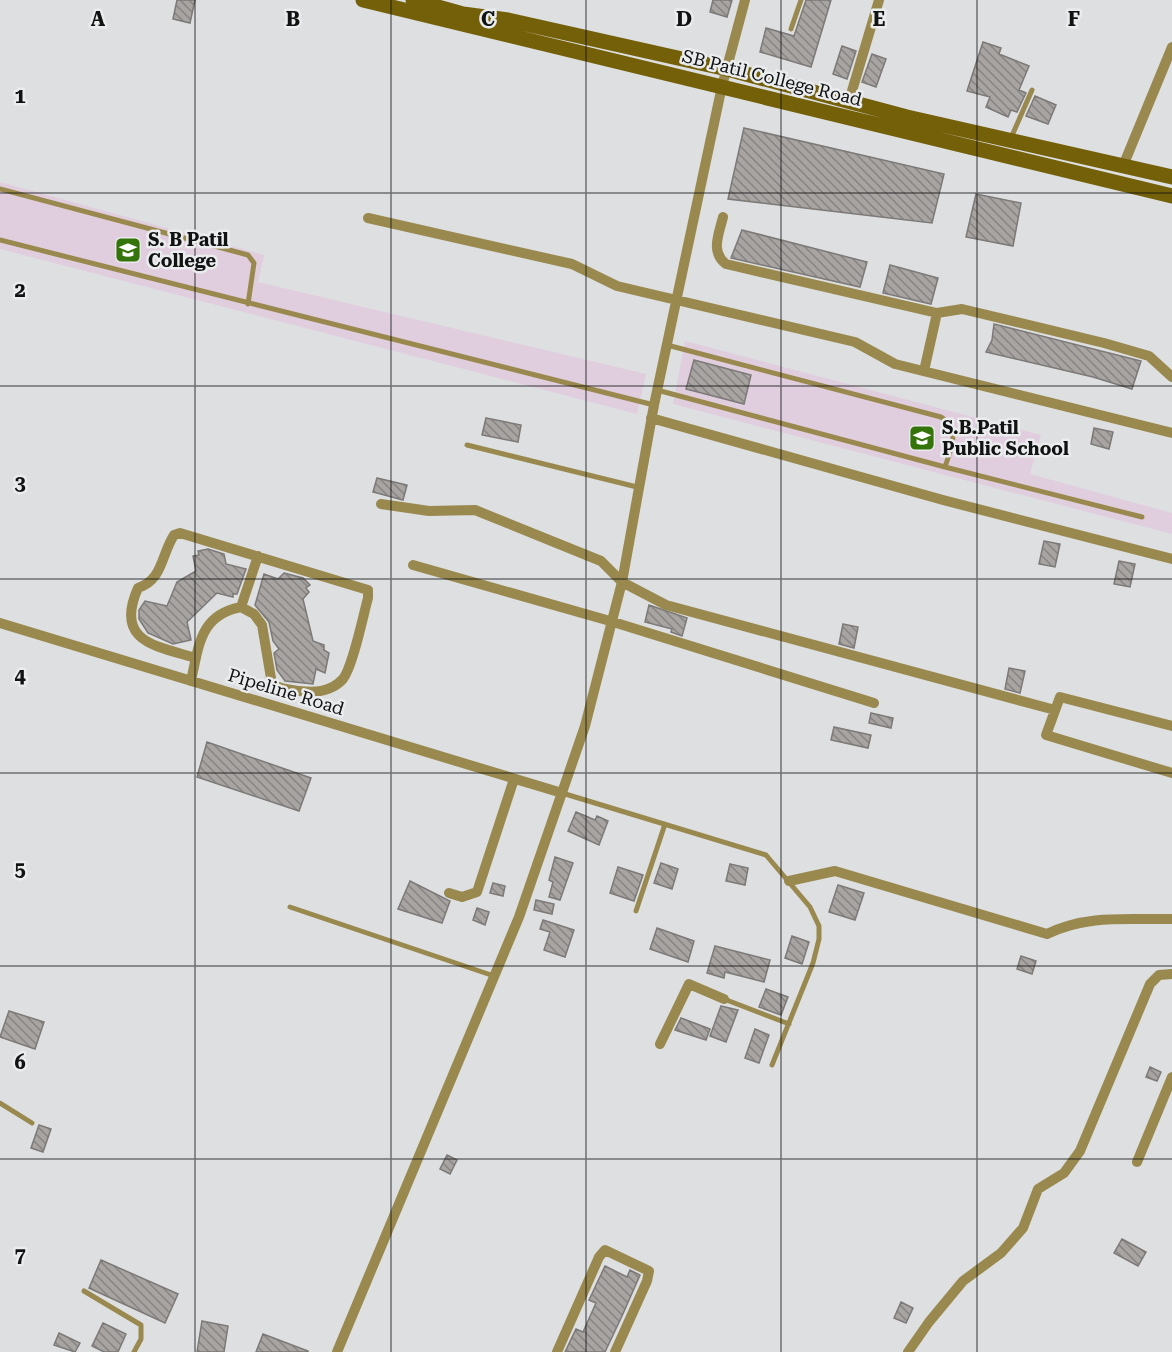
<svg xmlns="http://www.w3.org/2000/svg" width="1172" height="1352" font-family="'Roboto Serif',serif">
  <style>
    .education { fill: #e0cedf }
    .building { fill: url(#building-back-hatch); stroke: #7c7977; stroke-width: 1.5 }
    .lines { fill: none; stroke-linecap: round; stroke-linejoin: round }
    .lane { stroke: #9a894e; stroke-width: 5 }
    .street { stroke: #9a894e; stroke-width: 10 }
    .secondary { stroke: #746009; stroke-width: 15 }
    .grid { fill: none; stroke: #111212; stroke-width: 1.5; stroke-opacity: 0.55 }
    .labels { text-anchor: middle; stroke-width: 5; stroke-linejoin: round; paint-order: stroke }
    .street-label { font-size: 18px; fill: #111212; stroke: #eaecee }
    .poi-label { font-size: 18px; font-weight: bold; fill: #111212; stroke: #eaecee; text-anchor: start }
    .grid-label { font-size: 20px; text-anchor: middle; font-weight: bold; fill: #111212; stroke: #eaecee; stroke-width: 5; stroke-linejoin: round; paint-order: stroke }
  </style>
  <defs>
    <pattern id="building-back-hatch" width="6" height="6" patternUnits="userSpaceOnUse" patternTransform="scale(1.5)"><rect width="6" height="6" fill="#a7a4a2"/><path d="M-1 5l2 2M0 0l6 6M5-1l2 2" fill="none" stroke="#878483"/></pattern>
  </defs>
  <rect width="100%" height="100%" fill="#dddfe1"/>
  <path class="education" d="M0 182 264 255 258 282 646 374 637 414 0 249Z
    M685 341 1041 435 1030 474 1172 513V534L673 404Z"/>
  <path class="building" d="M177 0H195L190 23 173 19Z
    M713 0H732L727 17 710 12Z
    M806 0H831L811 67 760 52 766 28 794 36Z
    M983 42 1001 48 999 54 1029 66 1019 90 1026 93 1017 112 1011 110 1008 117 986 107 990 97 967 91Z
    M842 46 856 51 847 79 833 74Z
    M872 54 886 59 876 87 862 82Z
    M1035 96 1056 105 1048 124 1026 116Z
    M744 128 944 174 932 223 728 199Z
    M976 194 1021 203 1013 246 966 237Z
    M742 230 867 262 860 287 731 258Z
    M890 265 938 278 931 304 883 293Z
    M994 324 1141 361 1132 389 1093 377 986 352 992 340Z
    M694 360 751 375 744 404 686 389Z
    M486 418 521 425 518 442 482 435Z
    M1094 428 1113 432 1109 449 1091 444Z
    M377 478 407 485 403 500 373 492Z
    M1044 541 1060 544 1055 567 1039 564Z
    M208 549 224 554 226 564 246 569 237 594H233V597L217 593 187 622 191 640 173 644 148 633 139 619V610L145 601 167 606 177 582 196 571 193 556 199 555 198 551Z
    M1119 561 1135 564 1130 587 1114 584Z
    M284 573 303 578 310 585 306 588 309 592 303 599 313 641 324 645V650L329 653 325 673 316 669 313 684 285 681 277 670 274 653 279 649 273 641 269 622 255 605 264 574 278 579Z
    M649 605 687 618 682 636 671 632 672 629 645 622Z
    M843 624 858 627 854 648 839 644Z
    M1009 668 1025 671 1020 693 1005 689Z
    M871 713 893 718 891 728 869 723Z
    M834 727 871 735 868 748 831 740Z
    M207 742 311 778 299 811 197 777Z
    M576 812 595 820 597 816 608 821 599 845 568 831Z
    M555 857 573 863 560 900 549 897 553 882 549 880Z
    M661 863 678 869 672 889 654 883Z
    M730 864 748 868 745 885 726 881Z
    M618 867 643 875 634 901 610 893Z
    M410 881 450 901 442 923 398 909Z
    M493 883 505 886 503 896 490 893Z
    M838 885 864 893 855 920 829 912Z
    M536 900 554 904 552 914 534 910Z
    M477 908 489 912 485 925 473 920Z
    M543 920 574 930 565 957 544 950 550 932 540 929Z
    M657 928 694 941 688 962 650 949Z
    M792 936 809 942 802 964 785 958Z
    M715 946 770 960 764 982 725 972 724 978 707 973Z
    M1021 956 1036 961 1032 974 1017 969Z
    M766 989 788 997 781 1015 759 1007Z
    M721 1006 738 1010 726 1042 710 1036Z
    M9 1011 44 1022 35 1049 0 1037Z
    M681 1018 710 1029 706 1040 675 1030Z
    M755 1029 769 1035 759 1063 745 1058Z
    M1150 1067 1161 1072 1157 1081 1146 1077Z
    M39 1125 51 1129 43 1152 31 1148Z
    M447 1155 457 1160 450 1174 440 1169Z
    M1122 1239 1146 1252 1138 1266 1114 1253Z
    M101 1260 178 1294 165 1323 89 1288Z
    M605 1266 627 1277 630 1270 640 1275 622 1316 605 1352H565L576 1329 583 1332 596 1303 589 1300Z
    M901 1302 913 1308 906 1323 894 1318Z
    M202 1321 228 1326 224 1352H197Z
    M103 1323 126 1334 118 1352H104L92 1346Z
    M59 1333 80 1343 75 1352 54 1345Z
    M263 1334 308 1351V1352H256Z"/>
  <g class="lines">
    <path class="lane" d="M791 29 801 0
      M1011 138 1032 90
      M0 189 248 255 254 263 248 304
      M0 240 654 405
      M667 345 941 417C961 429 951 448 945 467L1142 517
      M657 390 945 467
      M467 445 637 487
      M562 793 766 855 810 907 819 926V939L813 963 772 1065
      M290 907 494 976
      M636 911 665 824
      M724 999 789 1024
      M0 1103 32 1123
      M84 1291 141 1325V1339L134 1352"/>
    <path class="street" d="M849 101 879 0
      M1123 166 1172 47
      M723 217C719 234 710 252 726 264L937 313 962 309 1104 343 1149 356 1172 377
      M368 218 572 264 617 286 855 342 895 364 1172 433
      M924 371 937 313
      M651 418 943 500 1172 559
      M381 504 429 511 475 510 601 561 622 582 666 605 1055 710
      M413 565 610 621 874 703
      M241 607 258 556
      M0 623 562 793
      M191 681C199 645 200 615 241 607L254 614 262 625 272 684C280 689 290 690 299 691 315 693 331 692 343 679 353 666 363 616 368 598V590L180 533 174 535C161 555 163 580 138 588 114 642 156 646 196 658
      M1172 726 1060 697 1046 735 1172 773
      M789 881 835 871 1047 934C1088 914 1128 920 1172 919
      M449 893 462 897 477 892 514 779
      M660 1044 689 984 724 999
      M1137 1162 1172 1077
      M337 1352 519 917 585 726 622 582 654 405 722 86 745 0
      M557 1352 599 1257 605 1250 649 1271 647 1281 615 1352
      M908 1352 929 1322 963 1281 1001 1253 1023 1228 1038 1189 1064 1173 1080 1151 1150 984 1159 975 1172 974"/>
    <path class="secondary" d="M363 0 1172 196
      M413 0 463 14 508 20 727 69 907 117 1172 177"/>
  </g>
  <path class="grid" d="M195 0V1352M391 0V1352M586 0V1352M781 0V1352M977 0V1352M0 193H1172M0 386H1172M0 579H1172M0 773H1172M0 966H1172M0 1159H1172"/>
  <defs>
    <symbol id="university-square" viewBox="-11 -11 22 22"><rect x="-9" y="-9" width="18" height="18" rx="4" fill="#35730b" stroke="#eaecee"/><path d="M0-5L7-2L0 1L-7-2ZM-4 1L0 2.5L4 1V4Q0 6-4 4Z" fill="#fff"/></symbol>
    <symbol id="school-square" viewBox="-11 -11 22 22"><rect x="-9" y="-9" width="18" height="18" rx="4" fill="#35730b" stroke="#eaecee"/><path d="M0-5L7-2L0 1L-7-2ZM-4 1L0 2.5L4 1V4Q0 6-4 4Z" fill="#fff"/></symbol>
  </defs>
  <g fill-rule="evenodd">
    <use href="#university-square" x="113" y="235" width="30" height="30"/>
    <use href="#school-square" x="907" y="423" width="30" height="30"/>
  </g>
  <g class="labels">
    <g class="street-label">
      <text transform="translate(772 78) rotate(14)" y="6">SB Patil College Road</text>
      <text transform="translate(286 692) rotate(17)" y="6">Pipeline Road</text>
    </g>
    <g class="poi-label">
      <text x="148" y="246">S. B Patil<tspan x="148" dy="21">College</tspan></text>
      <text x="942" y="434">S.B.Patil<tspan x="942" dy="21">Public School</tspan></text>
    </g>
  </g>
  <g class="grid-label">
    <text x="98" y="26">A</text>
    <text x="293" y="26">B</text>
    <text x="488" y="26">C</text>
    <text x="684" y="26">D</text>
    <text x="879" y="26">E</text>
    <text x="1074" y="26">F</text>
    <text x="20" y="103">1</text>
    <text x="20" y="297">2</text>
    <text x="20" y="490">3</text>
    <text x="20" y="683">4</text>
    <text x="20" y="876">5</text>
    <text x="20" y="1069">6</text>
    <text x="20" y="1262">7</text>
  </g>
</svg>
